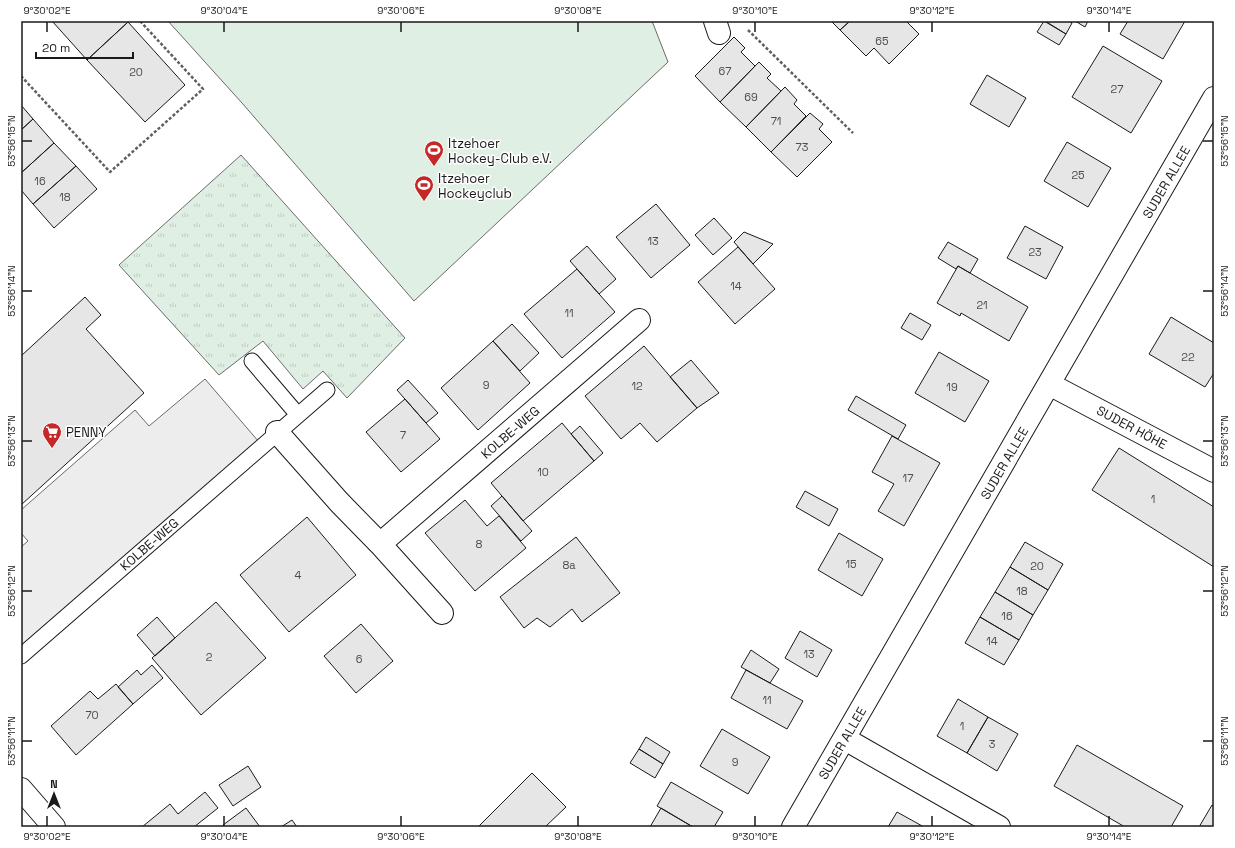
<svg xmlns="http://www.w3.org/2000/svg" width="1235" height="848" font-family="'Space Grotesk',sans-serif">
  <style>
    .grass { fill: url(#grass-tufts); stroke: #6a6a6a }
    .pitch { fill: #e0efe3; stroke: #6a6a6a }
    .parking { fill: #ededed; stroke: #6a6a6a }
    .building { fill: #e6e6e6; stroke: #1a1a1a }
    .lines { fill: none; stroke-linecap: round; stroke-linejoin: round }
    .lane-casing { stroke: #1a1a1a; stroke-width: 17 }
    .street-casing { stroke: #1a1a1a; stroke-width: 24 }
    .secondary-casing { stroke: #1a1a1a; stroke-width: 24 }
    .path { stroke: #5f5f5f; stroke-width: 2.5; stroke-dasharray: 3 2; stroke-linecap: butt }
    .lane { stroke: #fff; stroke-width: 15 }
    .street { stroke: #fff; stroke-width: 22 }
    .secondary { stroke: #fff; stroke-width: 22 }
    .ticks { fill: none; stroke: #1a1a1a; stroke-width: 1.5 }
    .labels { text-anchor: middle; stroke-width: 3; stroke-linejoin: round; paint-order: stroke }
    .number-label { font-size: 11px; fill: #4d4d4d }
    .poi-label { font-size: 13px; fill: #1a1a1a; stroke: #fff; text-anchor: start }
    .street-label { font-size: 13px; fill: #1a1a1a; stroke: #fff }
    .neatline { fill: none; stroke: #1a1a1a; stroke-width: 1.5 }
    .ticks-label { font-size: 10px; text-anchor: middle; fill: #1a1a1a }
  </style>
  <defs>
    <pattern id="grass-tufts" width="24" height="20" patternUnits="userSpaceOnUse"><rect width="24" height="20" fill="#e0efe3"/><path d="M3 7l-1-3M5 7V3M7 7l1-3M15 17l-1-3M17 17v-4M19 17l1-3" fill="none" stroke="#c0ccc2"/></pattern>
  </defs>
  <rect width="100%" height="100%" fill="#fff"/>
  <path class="grass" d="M241 155 405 338 347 398 323 371 303 389 263 341 219 375 119 265Z"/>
  <path class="pitch" d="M168 21H652L668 62 414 301 242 103Z"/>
  <path class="parking" d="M205 379 259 442 21 647V547L28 541 21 533V510L135 410 149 426Z"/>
  <path class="building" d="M52 21H126L128 22 87 60Z
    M831 21H850L840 30Z
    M850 21H906L919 34 889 64 874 48 866 56 840 30Z
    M1044 21 1066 34 1059 45 1037 32Z
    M1045 21H1069L1072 23 1066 34Z
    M1075 21H1088L1085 27Z
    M1128 21H1185L1163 59 1120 34Z
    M128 22 185 85 145 122 87 60Z
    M734 37 745 48 741 52 755 66 720 102 695 76Z
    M1103 46 1162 81 1131 133 1072 97Z
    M759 62 771 74 767 78 781 91 746 127 720 102Z
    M987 75 1026 98 1009 127 970 104Z
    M785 87 797 100 794 104 806 116 771 152 746 127Z
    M21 105 33 119 21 130Z
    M810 113 823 124 819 129 832 142 797 177 771 152Z
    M33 119 54 143 21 173V130Z
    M1067 142 1111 168 1088 207 1044 181Z
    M54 143 76 166 33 204 21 190V173Z
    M76 166 97 189 54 228 33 204Z
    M656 204 690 245 651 278 616 237Z
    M714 218 732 238 713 255 695 235Z
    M1025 226 1063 247 1046 279 1007 258Z
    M744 232 773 244 753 264 734 242Z
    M948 242 978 259 970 273 958 266 956 269 938 258Z
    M587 246 616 279 599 294 570 261Z
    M738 247 775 289 735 324 698 282Z
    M958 266 1028 307 1009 341 961 313 960 316 937 303Z
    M577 269 615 312 562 358 524 314Z
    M85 297 101 315 86 329 144 393 21 505V356Z
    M910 313 931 325 922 340 901 328Z
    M1171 317 1214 343V373L1205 387 1149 354Z
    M512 324 539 353 520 371 493 341Z
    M493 341 530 383 478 430 441 388Z
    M644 346 697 408 657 442 640 423 621 439 585 396Z
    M939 352 989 381 965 422 915 393Z
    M691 360 719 393 697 408 670 377Z
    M408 380 438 413 426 423 397 390Z
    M856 396 906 425 898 439 848 410Z
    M405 399 440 439 401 472 366 432Z
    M562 423 594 461 523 521 491 483Z
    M580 426 603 453 594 461 571 434Z
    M892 436 940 463 904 526 878 511 894 484 872 472Z
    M1119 448 1214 507V567L1092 490Z
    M805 491 838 509 829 526 796 507Z
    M502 496 532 531 521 541 491 506Z
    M465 500 487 526 499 516 526 548 475 591 425 533Z
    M307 517 356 575 289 632 240 575Z
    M839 533 883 559 862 596 818 570Z
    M576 537 620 593 582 622 572 609 550 627 537 618 524 628 500 597Z
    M1025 542 1063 564 1048 590 1010 567Z
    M1010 567 1048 590 1033 615 995 592Z
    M995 592 1033 615 1019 640 980 617Z
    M216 602 266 658 201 715 152 658Z
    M157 617 175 638 155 656 137 635Z
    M980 617 1019 640 1004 665 965 643Z
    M361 624 393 661 356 693 324 656Z
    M800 631 832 650 817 677 785 658Z
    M751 650 779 669 770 683 741 667Z
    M152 665 163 678 133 704 118 687 137 670 141 675Z
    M746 670 803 701 787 729 731 698Z
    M116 684 133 704 76 755 51 726 90 691 98 699Z
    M958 699 988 717 967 753 937 736Z
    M988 717 1018 734 997 771 967 753Z
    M722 729 770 757 748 794 700 766Z
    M646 737 670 752 663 764 639 749Z
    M1077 745 1183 806 1171 827H1125L1054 786Z
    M639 749 663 764 655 778 630 763Z
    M248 766 261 787 233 806 219 785Z
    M532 773 566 807 545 827H478Z
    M671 782 723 812 714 827H693L657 806Z
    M205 792 218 808 194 827H142L170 804 178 814Z
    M1212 805 1214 806V827H1199Z
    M246 808 260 827H224L223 825Z
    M661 808 693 827H650Z
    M897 812 924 827H888Z
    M292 820 297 827H281Z"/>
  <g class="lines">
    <defs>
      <path id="lane" d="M252 361 298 415
        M21 656 327 390"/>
      <path id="street" d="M715 21 719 33
        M1049 384 1214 471
        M277 432 339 502 380 544 639 320
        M380 544 442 613
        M845 739 999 827
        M793 827 1214 98"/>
      <path id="secondary" d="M21 789 54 827"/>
    </defs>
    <use href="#lane" class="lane-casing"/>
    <use href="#street" class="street-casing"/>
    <use href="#secondary" class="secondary-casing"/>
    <path class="path" d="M748 30 853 133
      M21 76 110 172 203 89 140 21"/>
    <use href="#lane" class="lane"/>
    <use href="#street" class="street"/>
    <use href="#secondary" class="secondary"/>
  </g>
  <path class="ticks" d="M47 22V32M224 22V32M401 22V32M578 22V32M755 22V32M932 22V32M1109 22V32M22 141H32M1203 141H1213M22 291H32M1203 291H1213M22 441H32M1203 441H1213M22 591H32M1203 591H1213M22 741H32M1203 741H1213M47 816V826M224 816V826M401 816V826M578 816V826M755 816V826M932 816V826M1109 816V826"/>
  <defs>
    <symbol id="stadium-pin" viewBox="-11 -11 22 30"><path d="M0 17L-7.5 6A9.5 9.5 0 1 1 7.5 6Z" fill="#c62828" stroke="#fff"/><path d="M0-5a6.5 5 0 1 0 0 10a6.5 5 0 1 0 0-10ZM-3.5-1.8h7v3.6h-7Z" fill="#fff"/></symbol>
    <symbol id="supermarket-pin" viewBox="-11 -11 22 30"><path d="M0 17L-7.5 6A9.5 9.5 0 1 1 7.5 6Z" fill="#c62828" stroke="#fff"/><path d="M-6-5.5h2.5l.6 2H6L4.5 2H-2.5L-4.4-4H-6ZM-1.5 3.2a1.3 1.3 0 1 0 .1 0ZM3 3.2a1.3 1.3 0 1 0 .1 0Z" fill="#fff"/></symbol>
  </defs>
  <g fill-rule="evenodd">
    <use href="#stadium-pin" x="423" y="139" width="22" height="30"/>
    <use href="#stadium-pin" x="413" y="174" width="22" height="30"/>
    <use href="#supermarket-pin" x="41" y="421" width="22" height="30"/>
  </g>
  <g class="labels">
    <g class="number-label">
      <text x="882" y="45">65</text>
      <text x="725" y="75">67</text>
      <text x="136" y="76">20</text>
      <text x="1117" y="93">27</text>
      <text x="751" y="101">69</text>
      <text x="776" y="125">71</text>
      <text x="802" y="151">73</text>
      <text x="1078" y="179">25</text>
      <text x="40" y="185">16</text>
      <text x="65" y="201">18</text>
      <text x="653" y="245">13</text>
      <text x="1035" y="256">23</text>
      <text x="736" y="290">14</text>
      <text x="982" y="309">21</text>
      <text x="569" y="317">11</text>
      <text x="1188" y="361">22</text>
      <text x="486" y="389">9</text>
      <text x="637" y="390">12</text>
      <text x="952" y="391">19</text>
      <text x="403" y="439">7</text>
      <text x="543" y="476">10</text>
      <text x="908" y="482">17</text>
      <text x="1153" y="503">1</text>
      <text x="479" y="548">8</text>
      <text x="851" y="568">15</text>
      <text x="569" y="569">8a</text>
      <text x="1037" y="570">20</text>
      <text x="298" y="579">4</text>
      <text x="1022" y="595">18</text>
      <text x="1007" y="620">16</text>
      <text x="992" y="645">14</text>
      <text x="809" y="658">13</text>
      <text x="209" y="661">2</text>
      <text x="359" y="663">6</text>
      <text x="767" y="704">11</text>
      <text x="92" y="719">70</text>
      <text x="962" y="730">1</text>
      <text x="992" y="748">3</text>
      <text x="735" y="766">9</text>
    </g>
    <g class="poi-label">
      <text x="448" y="148">Itzehoer<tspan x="448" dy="15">Hockey-Club e.V.</tspan></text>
      <text x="438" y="183">Itzehoer<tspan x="438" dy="15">Hockeyclub</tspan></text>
      <text x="66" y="437">PENNY</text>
    </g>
    <g class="street-label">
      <text transform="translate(1166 182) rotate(-60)" y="5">SUDER ALLEE</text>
      <text transform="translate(1132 427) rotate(28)" y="5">SUDER HÖHE</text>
      <text transform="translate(510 432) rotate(-41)" y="5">KOLBE-WEG</text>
      <text transform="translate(1004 463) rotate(-60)" y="5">SUDER ALLEE</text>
      <text transform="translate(149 544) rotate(-41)" y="5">KOLBE-WEG</text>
      <text transform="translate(842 743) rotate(-60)" y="5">SUDER ALLEE</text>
    </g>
  </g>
  <rect width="1235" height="848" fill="none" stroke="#ffffff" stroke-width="44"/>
  <g transform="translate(54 794)" stroke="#ffffff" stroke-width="3" paint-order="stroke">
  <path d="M0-3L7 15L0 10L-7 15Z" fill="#1a1a1a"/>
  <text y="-6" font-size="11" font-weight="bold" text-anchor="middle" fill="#1a1a1a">N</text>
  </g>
  <path d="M36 52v6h97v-6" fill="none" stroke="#1a1a1a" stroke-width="2"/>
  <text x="42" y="52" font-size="12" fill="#1a1a1a" stroke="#ffffff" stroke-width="3" paint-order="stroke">20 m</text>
  <rect x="22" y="22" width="1191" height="804" class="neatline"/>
  <g class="ticks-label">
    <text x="47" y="14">9°30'02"E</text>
    <text x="224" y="14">9°30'04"E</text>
    <text x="401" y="14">9°30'06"E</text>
    <text x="578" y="14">9°30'08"E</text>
    <text x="755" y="14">9°30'10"E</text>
    <text x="932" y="14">9°30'12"E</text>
    <text x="1109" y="14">9°30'14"E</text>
    <text transform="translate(11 141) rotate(-90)" y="4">53°56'15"N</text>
    <text transform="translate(1224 141) rotate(-90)" y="4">53°56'15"N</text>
    <text transform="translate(11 291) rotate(-90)" y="4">53°56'14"N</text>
    <text transform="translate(1224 291) rotate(-90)" y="4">53°56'14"N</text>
    <text transform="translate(11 441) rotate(-90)" y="4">53°56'13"N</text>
    <text transform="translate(1224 441) rotate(-90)" y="4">53°56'13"N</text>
    <text transform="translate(11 591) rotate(-90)" y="4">53°56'12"N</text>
    <text transform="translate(1224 591) rotate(-90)" y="4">53°56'12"N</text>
    <text transform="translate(11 741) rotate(-90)" y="4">53°56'11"N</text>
    <text transform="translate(1224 741) rotate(-90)" y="4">53°56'11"N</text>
    <text x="47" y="840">9°30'02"E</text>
    <text x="224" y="840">9°30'04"E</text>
    <text x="401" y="840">9°30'06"E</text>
    <text x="578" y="840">9°30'08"E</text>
    <text x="755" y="840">9°30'10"E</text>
    <text x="932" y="840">9°30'12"E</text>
    <text x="1109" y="840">9°30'14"E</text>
  </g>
</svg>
